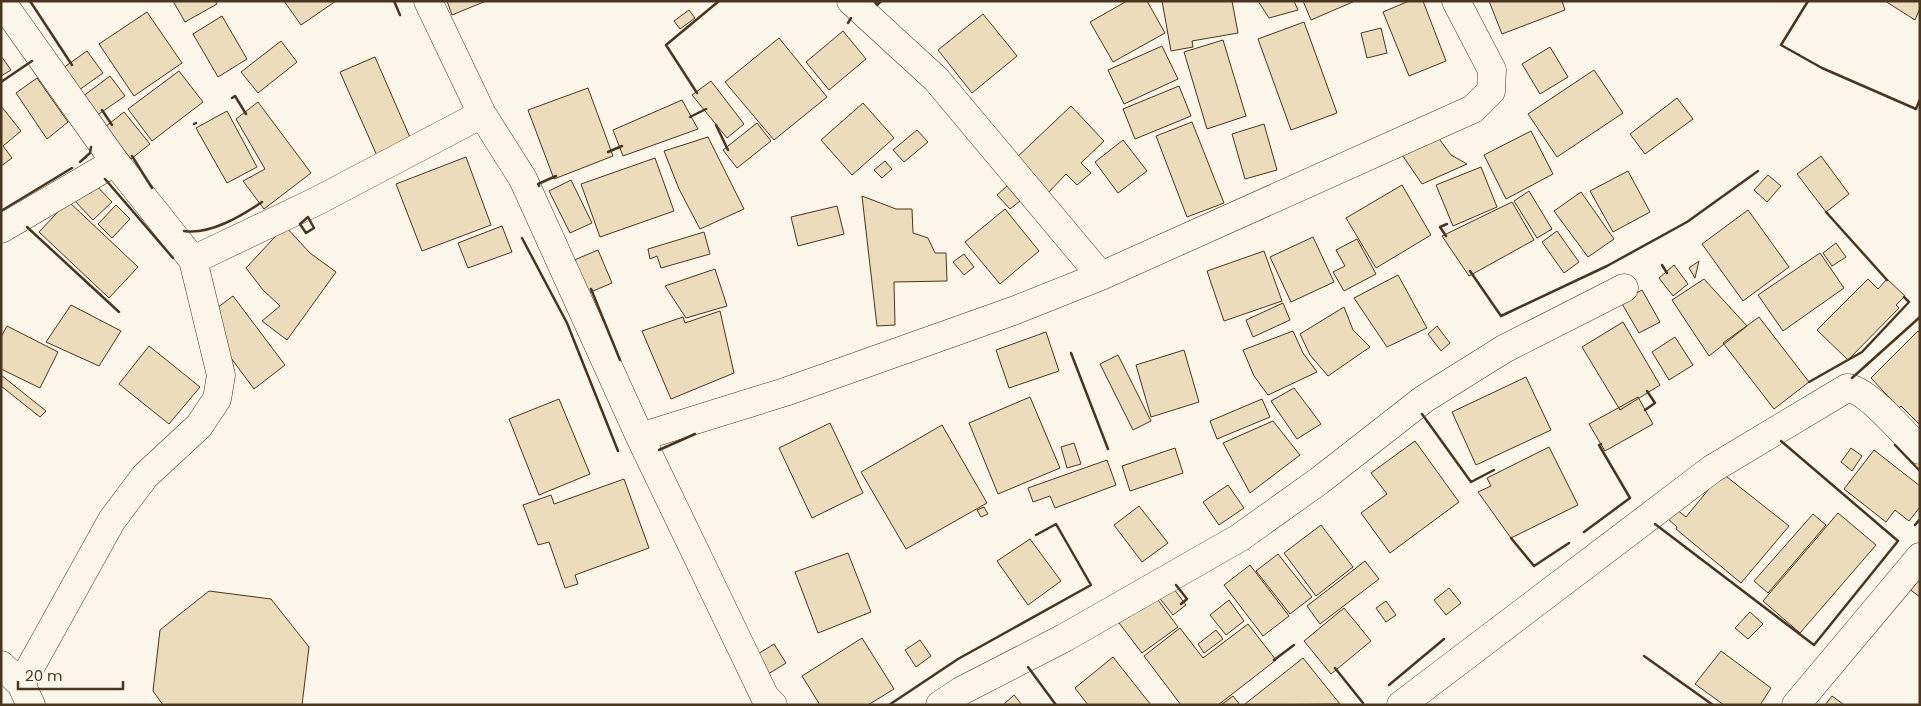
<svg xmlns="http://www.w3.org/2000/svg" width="1921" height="706" font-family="Poppins,sans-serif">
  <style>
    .building { fill: #ecdcbc; stroke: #4a3520 }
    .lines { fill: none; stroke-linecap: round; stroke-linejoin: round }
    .minor-casing { stroke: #4a3520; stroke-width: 29 }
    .minor { stroke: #fbf6e9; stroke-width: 28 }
    .wall { stroke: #4a3520; stroke-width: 2.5 }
  </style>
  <rect width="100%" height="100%" fill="#fbf6e9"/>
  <path class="building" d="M173 1H215L217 4 185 22Z
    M284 1H336L301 25Z
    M447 1H486L452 15Z
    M1127 1H1147L1165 33 1113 62 1090 22Z
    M1162 1H1232L1238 33 1192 41 1193 47 1171 51Z
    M1258 1H1294L1298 10 1269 18Z
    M1303 1H1355L1311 20Z
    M1409 1H1423L1446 61 1409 76 1383 12Z
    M1489 1H1562L1565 10 1502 34Z
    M1885 1H1920V8L1915 20Z
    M689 10 695 18 680 29 674 21Z
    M147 12 182 63 134 96 99 44Z
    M983 14 1017 56 972 93 938 50Z
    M222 16 247 59 218 77 193 34Z
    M1304 22 1337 113 1291 130 1258 39Z
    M1381 28 1387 53 1367 58 1361 33Z
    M843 31 866 59 829 90 806 62Z
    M779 38 827 97 774 140 725 82Z
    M1223 40 1246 116 1207 129 1184 52Z
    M281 41 297 62 258 93 241 72Z
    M1162 46 1178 79 1124 104 1108 70Z
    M1550 47 1568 77 1540 94 1522 64Z
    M87 51 103 73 79 90 63 68Z
    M1 56 11 70 1 76Z
    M375 57 412 142 378 158 340 72Z
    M1594 70 1623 113 1557 157 1528 114Z
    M179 71 203 102 152 141 128 109Z
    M110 76 125 96 96 116 82 97Z
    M37 78 68 122 47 139 16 93Z
    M711 81 744 124 727 138 692 95Z
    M1179 86 1191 116 1135 139 1123 109Z
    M588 88 613 156 554 179 528 110Z
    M1677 98 1693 119 1645 154 1630 134Z
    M682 100 698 129 623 156 613 130Z
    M258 102 311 173 264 209 243 181 265 169 236 119Z
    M863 103 894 138 852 175 821 140Z
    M1 106 21 131 3 146 12 158 1 166Z
    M1071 106 1104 141 1081 163 1091 173 1077 185 1066 174 1046 195 1013 161Z
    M227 111 257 167 227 183 196 128Z
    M124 112 150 144 131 159 105 127Z
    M1192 122 1224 203 1187 217 1156 136Z
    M757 123 771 141 737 168 723 150Z
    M1264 124 1277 170 1245 179 1232 134Z
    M1432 129 1451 155 1467 164 1422 184 1396 146Z
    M917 130 928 142 904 162 893 150Z
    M1531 131 1553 174 1506 199 1484 155Z
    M708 137 744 209 700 229 679 189 664 151Z
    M1123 140 1147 171 1118 193 1095 162Z
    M1821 156 1849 194 1826 212 1797 174Z
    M466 157 491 225 422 251 396 184Z
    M655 158 674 211 600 237 581 184Z
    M885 161 892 169 882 178 874 170Z
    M1481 167 1497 207 1453 226 1436 185Z
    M1628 171 1650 212 1613 232 1590 191Z
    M1768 175 1781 186 1767 202 1754 190Z
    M90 179 112 202 93 220 71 197Z
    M571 180 592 223 570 233 549 191Z
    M1402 185 1431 235 1376 268 1346 218Z
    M1007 186 1020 201 1010 209 997 195Z
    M1529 191 1552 229 1537 238 1514 201Z
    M1581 192 1614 239 1588 257 1554 211Z
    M862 196 896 209H912L913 233 928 238 935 253H946L947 281 894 282 895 325 877 326Z
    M68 201 138 267 109 298 39 232Z
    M1512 202 1534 240 1469 276 1442 236Z
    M116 205 130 219 112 238 98 224Z
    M837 206 844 234 798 246 791 217Z
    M1005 209 1039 251 1000 284 965 242Z
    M1748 210 1789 267 1743 301 1702 244Z
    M285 226 310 253 336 272 287 340 262 321 280 306 263 290 246 268Z
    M502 226 512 252 468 268 458 243Z
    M1557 231 1579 262 1564 273 1542 242Z
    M704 232 710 254 661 268 657 256 650 259 648 249Z
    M1313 237 1334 282 1291 302 1270 257Z
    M1357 239 1376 274 1344 291 1333 272 1345 266 1336 250Z
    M1836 243 1846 257 1832 266 1823 253Z
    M598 250 612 283 586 294 572 261Z
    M1264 251 1282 301 1224 321 1207 271Z
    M1820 253 1844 288 1783 331 1758 295Z
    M964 254 974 267 964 275 953 262Z
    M1699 261 1695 278 1689 268Z
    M1674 265 1688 284 1673 296 1659 278Z
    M715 269 727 306 686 318 665 286Z
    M1398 275 1427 328 1387 347 1354 298Z
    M1704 279 1747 326 1709 356 1672 300Z
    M1868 279 1878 289 1887 279 1905 296 1896 305 1899 308 1848 360 1817 330Z
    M1642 290 1660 322 1639 333 1621 302Z
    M233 296 285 365 254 389 202 319Z
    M1283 303 1290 320 1253 337 1246 320Z
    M71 305 121 331 99 366 46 342Z
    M1344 307 1353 330 1370 347 1328 376 1310 355 1300 334Z
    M720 311 734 373 671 399 642 331 683 317 685 323Z
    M1759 317 1809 382 1774 409 1723 343Z
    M1623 322 1660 385 1620 410 1582 347Z
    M7 326 58 352 40 388 1 369V337Z
    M1437 326 1450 343 1441 351 1428 334Z
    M1293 331 1303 353 1317 372 1268 395 1254 376 1243 350Z
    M1918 331 1920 332V425L1901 406 1899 408 1871 378Z
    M1046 332 1059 371 1009 388 996 350Z
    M1675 337 1693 365 1669 380 1652 352Z
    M149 346 200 387 169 424 119 384Z
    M1184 350 1199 402 1151 417 1136 365Z
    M1118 355 1151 421 1133 430 1100 364Z
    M1 375 46 411 40 417 1 386Z
    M1526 377 1551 430 1476 465 1452 412Z
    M1294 388 1321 424 1297 439 1271 401Z
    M1030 397 1060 468 998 494 969 423Z
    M1638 397 1653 424 1605 451 1589 424Z
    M559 399 590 474 539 495 509 419Z
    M1262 399 1270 417 1217 439 1210 421Z
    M1273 421 1300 455 1250 493 1223 443Z
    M830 423 863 493 812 518 779 448Z
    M942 425 987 503 906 549 861 472Z
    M1415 441 1459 502 1390 553 1361 513 1387 494 1371 473Z
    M1074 443 1081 464 1067 468 1061 447Z
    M1549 447 1578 505 1511 538 1478 492 1491 486 1487 478Z
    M1175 448 1183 473 1130 491 1122 466Z
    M1851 448 1862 456 1852 471 1841 462Z
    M1874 450 1920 486V507L1909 521 1895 510 1886 522 1844 489Z
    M1107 460 1116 485 1055 508 1050 496 1033 502 1028 488Z
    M1722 473 1789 526 1741 583 1676 529 1677 527 1668 519 1676 509 1686 517Z
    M624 479 649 548 575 575 578 584 565 588 549 542 538 545 523 505 551 495 554 504Z
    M1228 485 1244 508 1219 525 1203 502Z
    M1139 506 1168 543 1142 562 1114 525Z
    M984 507 988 514 981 517 977 510Z
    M1838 513 1876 545 1800 633 1763 601Z
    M1813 514 1826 525 1768 593 1754 581Z
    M1321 525 1353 567 1316 596 1284 553Z
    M1030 539 1061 581 1028 605 997 561Z
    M848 553 871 612 818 633 795 572Z
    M1278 554 1312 597 1290 614 1256 571Z
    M1365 561 1379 579 1320 624 1307 606Z
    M1250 565 1289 616 1263 636 1224 585Z
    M1920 574V597L1908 588Z
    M1171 585 1186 605 1173 615 1157 595Z
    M1449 588 1461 603 1446 615 1434 600Z
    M209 591 271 599 309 647 302 705H163L153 691 160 630Z
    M1155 596 1178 627 1142 653 1119 623Z
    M1229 600 1244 621 1226 635 1210 615Z
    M1386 601 1396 615 1386 622 1376 608Z
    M1344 608 1371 641 1331 674 1304 641Z
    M1750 612 1763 624 1748 639 1735 628Z
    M1248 624 1276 660 1218 705H1181L1144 656 1180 628 1203 658Z
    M1216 630 1223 639 1204 653 1198 644Z
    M862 638 894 689 868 705H820L802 676Z
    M920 640 931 656 916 667 905 650Z
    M774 644 786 663 765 676 753 657Z
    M1721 651 1771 688 1760 705H1724L1695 684Z
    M1113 657 1151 705H1088L1075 688Z
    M1303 658 1340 704 1246 705 1245 704Z
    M1014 695 1022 705H1003Z
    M1233 696 1240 705H1221Z
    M1832 696 1843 704 1842 705H1825Z"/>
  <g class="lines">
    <defs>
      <path id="minor" d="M1 1 115 162 193 260 221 375 217 399 199 426 145 476 112 520 21 684
        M428 1 482 114 523 179 640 437 765 697 773 705
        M851 1 936 79 1101 276
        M1 229 115 162
        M193 260 317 201 482 114
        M640 437 785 392 1013 311 1101 276 1473 109 1491 91 1492 70 1456 1
        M1 665 21 684 31 705
        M940 705 961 691 1064 638 1239 538 1319 481 1424 399 1504 349 1624 288
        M1401 705 1712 469 1847 388C1866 388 1905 435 1920 450
        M1796 705 1920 557"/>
    </defs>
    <use href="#minor" class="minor-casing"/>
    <use href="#minor" class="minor"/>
    <path class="wall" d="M30 1 72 65
      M394 1 400 15
      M875 1 877 5 881 1
      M1808 1 1781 45 1822 68 1916 109 1920 99
      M848 23 851 18
      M1 82 32 61
      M697 93 666 45 719 1
      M232 98 235 96 246 114
      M102 110 112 125
      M690 117 706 109
      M194 124 196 123
      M716 125 728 150
      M608 152 622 146
      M132 156 152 188
      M80 162 90 153 91 147
      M105 179 173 258
      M539 186 538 184 556 176
      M1 211 72 168
      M1826 212 1887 280
      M308 217 314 228 306 233 300 224Z
      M27 227 119 312
      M184 231C210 235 241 216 262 202
      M1446 236 1440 227 1447 224
      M522 238 567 323 618 451
      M1662 265 1667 273
      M1470 271 1501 316 1607 266 1687 222 1758 171
      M591 289 620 360
      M1071 353 1108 449
      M1852 378 1920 317
      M1809 382 1862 352 1909 302 1904 297
      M1645 410 1655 403 1647 391
      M1422 414 1471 482 1494 470
      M1895 445 1920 471
      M659 450 695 434
      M1655 524 1814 645 1898 541 1781 441
      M1915 525 1920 519
      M1584 532 1630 498 1599 445 1601 444
      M1511 538 1534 566 1569 543
      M1176 585 1187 599 1181 604
      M1644 656 1713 705
      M1274 660 1294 645
      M1028 667 1056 705
      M1335 668 1363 703
      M1389 685 1444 639
      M889 705 958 659 1091 585 1056 524 1036 535"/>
  </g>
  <rect width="1921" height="706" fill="none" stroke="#4a3520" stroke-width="5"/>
  <path d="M18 681v8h105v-8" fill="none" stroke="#4a3520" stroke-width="2.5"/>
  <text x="25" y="681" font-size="15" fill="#4a3520" stroke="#fbf6e9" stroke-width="4" paint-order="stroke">20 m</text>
</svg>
